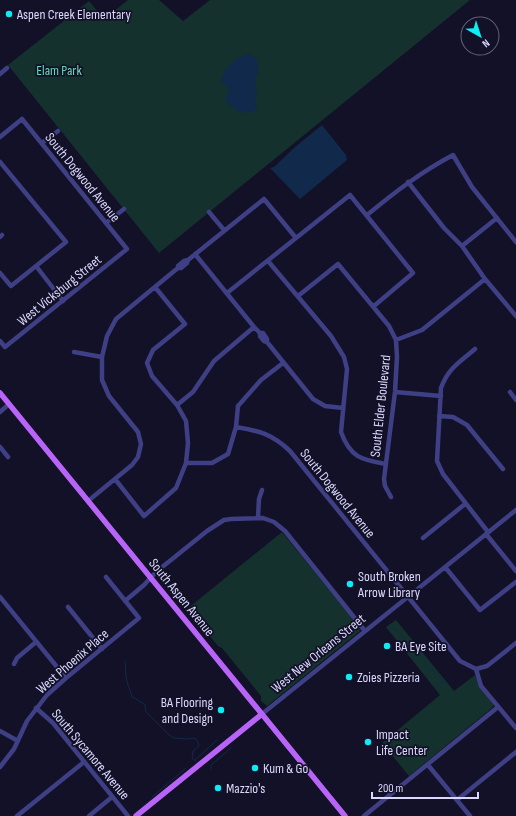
<svg xmlns="http://www.w3.org/2000/svg" width="516" height="816" font-family="'Sofia Sans Condensed',sans-serif">
  <style>
    .green { fill: #14312e }
    .water { fill: #112a4b }
    .lines { fill: none; stroke-linecap: round; stroke-linejoin: round }
    .stream { stroke: #112a4b; stroke-width: 1 }
    .minor { stroke: #3e3f84; stroke-width: 4.5 }
    .major { stroke: #b864f8; stroke-width: 5.5 }
    .poi-dot { fill: #0debf5; stroke: #131127; stroke-width: 1.5 }
    .labels { text-anchor: middle; stroke-width: 3.5; stroke-linejoin: round; paint-order: stroke }
    .poi-label { font-size: 14px; fill: #dad8fd; stroke: #131127; text-anchor: start }
    .park-label { font-size: 14px; fill: #66dbb7; stroke: #131127 }
    .street-label { font-size: 14px; fill: #dad8fd; stroke: #131127 }
  </style>
  <rect width="100%" height="100%" fill="#131127"/>
  <path class="green" d="M128 0H159L183 21 210 0H470L159 253 8 65 89 1 104 19Z
    M282 532 358 625 360 631 267 706 261 701V696L222 648 218 646 187 609Z
    M396 620 454 691 475 675 479 685 494 705 492 708 409 776 382 743 440 695 386 627Z"/>
  <path class="water" d="M249 54 257 59 259 71 256 76 255 85 257 95 255 101 257 109C245 117 234 111 226 101V96L230 91 221 80C227 63 233 60 249 54Z
    M322 125 346 155 347 160 300 199 270 168 274 167 295 147Z"/>
  <g class="lines">
    <path class="stream" d="M392 624 423 663 437 674 447 685
      M390 631 394 628
      M125 661C126 668 125 674 127 681 128 687 131 691 132 697L138 700 145 705 146 712 168 734 174 738 188 739 194 738 197 740 199 745 198 747 193 751 192 758 194 760 196 761
      M435 687 442 682
      M195 760 217 740
      M211 769V765L231 748
      M152 797 186 768"/>
    <path class="minor" d="M0 74 7 68
      M0 137 22 119 127 249 5 347 0 341
      M42 143 58 131
      M0 162 66 242 11 286 0 273
      M408 182 444 228 462 246 485 279 516 316
      M209 212 224 230
      M367 215C395 192 421 172 453 155L472 187 516 242
      M106 223 124 209
      M0 237 2 235
      M462 246 497 218
      M195 254 254 327 260 333H263L267 339V342
      M268 261 331 336 344 357 347 369 341 432C350 457 361 460 386 464
      M36 266 63 301
      M178 268H181L187 263 188 260
      M227 293 350 195 413 273 374 306
      M298 296 338 264 389 326 396 340 397 357 395 392 384 479 385 486 391 497
      M260 333V336L264 341 267 342 313 399 325 406 343 408
      M396 340 422 330 485 279
      M475 349C460 362 448 368 441 388L437 461 443 474 488 532
      M74 352 102 357
      M395 392 441 396
      M510 392 516 400
      M177 405 193 392 214 361 254 327
      M0 412 9 404
      M439 416 453 417 467 425 503 469
      M236 427C260 431 272 434 290 451L460 661 476 669 481 686 516 728
      M0 447 8 457
      M186 463H212L228 454 236 427 238 406 261 380 283 363
      M115 479 144 516 176 488 186 463 188 443 186 421 177 405 152 376 147 363 153 350 185 324 155 287
      M88 501 132 465 138 457 141 444 138 432 109 396 102 380V357L107 336 116 319 173 272 178 268V266L184 261 188 260 264 199 296 238
      M258 517 259 499 262 490
      M486 534 516 571
      M423 538 465 504
      M445 567 480 610 516 582
      M0 597 66 678
      M125 601 144 585 157 571 171 560 207 531 224 520 231 519 263 518 274 522 285 531 365 631
      M68 607 102 649
      M14 664 17 658 36 642
      M476 669 487 666 516 643
      M36 708 53 723 128 816
      M262 714 516 510
      M0 731 18 741
      M428 765 470 816
      M0 767 14 749 27 721 47 695 66 678 139 618 106 577
      M457 800 516 752
      M17 816 84 762
      M89 816 112 797
      M364 816 498 707"/>
    <path class="major" d="M0 393 345 816
      M136 816 262 714"/>
  </g>
  <g class="poi-dot">
    <circle cx="9" cy="14" r="4"/>
    <circle cx="350" cy="584" r="4"/>
    <circle cx="387" cy="646" r="4"/>
    <circle cx="349" cy="677" r="4"/>
    <circle cx="221" cy="710" r="4"/>
    <circle cx="368" cy="742" r="4"/>
    <circle cx="255" cy="768" r="4"/>
    <circle cx="218" cy="788" r="4"/>
  </g>
  <g class="labels">
    <g class="poi-label">
      <text x="17" y="19">Aspen Creek Elementary</text>
      <text x="358" y="581">South Broken<tspan x="358" dy="16">Arrow Library</tspan></text>
      <text x="395" y="651">BA Eye Site</text>
      <text x="357" y="682">Zoies Pizzeria</text>
      <text x="213" y="707" text-anchor="end">BA Flooring<tspan x="213" dy="16">and Design</tspan></text>
      <text x="376" y="739">Impact<tspan x="376" dy="16">Life Center</tspan></text>
      <text x="263" y="773">Kum &amp; Go</text>
      <text x="226" y="793">Mazzio's</text>
    </g>
    <g class="park-label">
      <text x="59" y="75">Elam Park</text>
    </g>
    <g class="street-label">
      <text transform="translate(83 177) rotate(51)" y="5">South Dogwood Avenue</text>
      <text transform="translate(59 290) rotate(-39)" y="5">West Vicksburg Street</text>
      <text transform="translate(380 406) rotate(-84)" y="5">South Elder Boulevard</text>
      <text transform="translate(338 493) rotate(51)" y="5">South Dogwood Avenue</text>
      <text transform="translate(182 597) rotate(51)" y="5">South Aspen Avenue</text>
      <text transform="translate(318 653) rotate(-39)" y="5">West New Orleans Street</text>
      <text transform="translate(72 661) rotate(-41)" y="5">West Phoenix Place</text>
      <text transform="translate(91 754) rotate(50)" y="5">South Sycamore Avenue</text>
    </g>
  </g>
  <g transform="translate(480 36) rotate(141)"><circle r="19" fill="#131127" stroke="#63617d"/>
  <path d="M0-3L7 15L0 10L-7 15Z" fill="#0debf5"/>
  <text y="-6" font-size="11" font-weight="bold" text-anchor="middle" fill="#dad8fd">N</text>
  </g>
  <path d="M372 792v6h106v-6" fill="none" stroke="#dad8fd" stroke-width="2"/>
  <text x="378" y="792" font-size="12" fill="#dad8fd" stroke="#131127" stroke-width="3" paint-order="stroke">200 m</text>
</svg>
